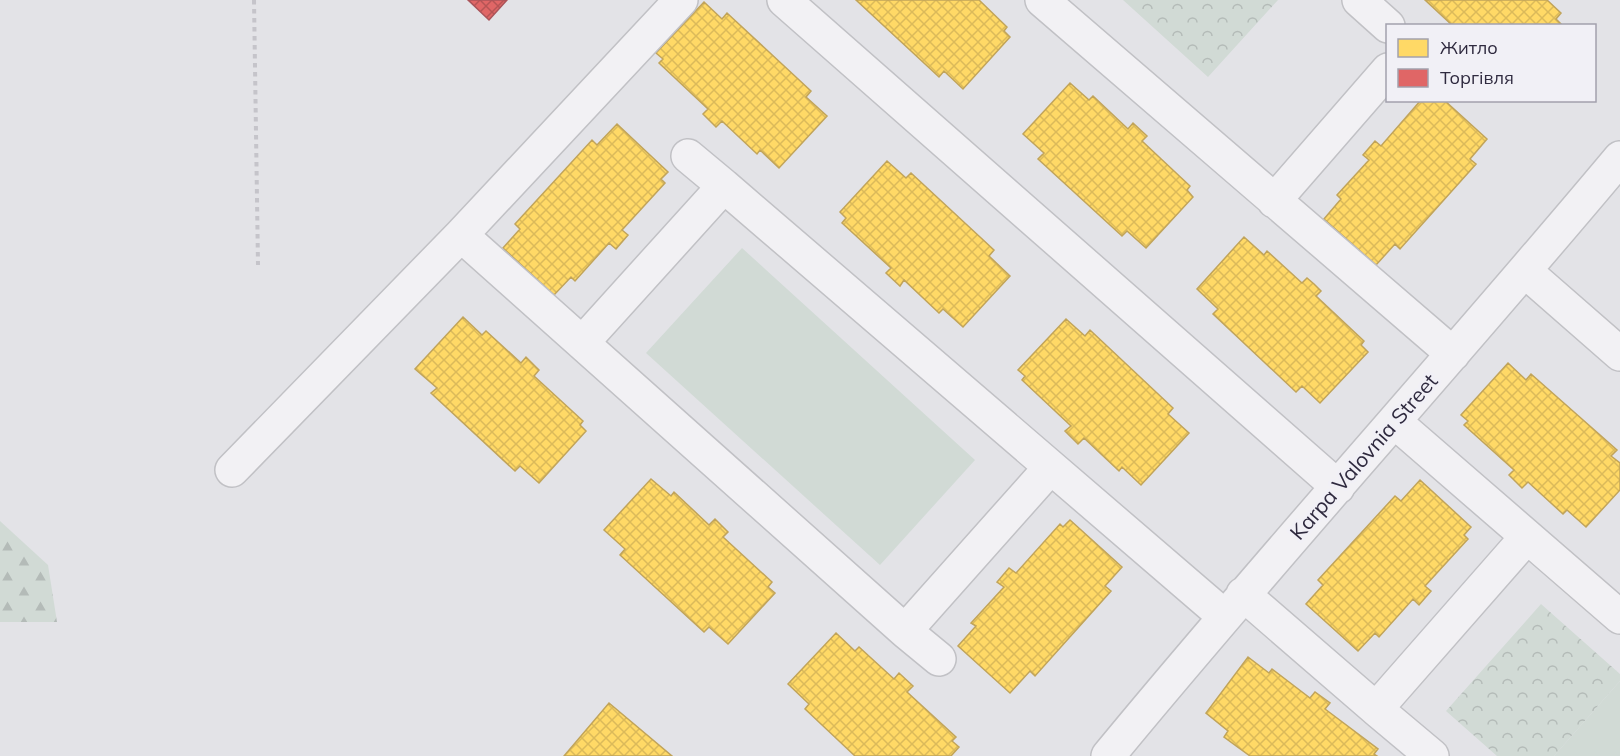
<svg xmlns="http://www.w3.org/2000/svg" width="1620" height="756" font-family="Mulish,sans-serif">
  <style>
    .forest { fill: url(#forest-firs) }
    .park { fill: url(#park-crowns) }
    .pitch { fill: #d1dad5 }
    .homes { fill: url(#homes-cross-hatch); stroke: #c1a45a; stroke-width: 1.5 }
    .shops { fill: url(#shops-cross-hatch); stroke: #ab545a; stroke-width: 1.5 }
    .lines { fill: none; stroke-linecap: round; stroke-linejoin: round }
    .minor-casing { stroke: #c1c1c5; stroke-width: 36 }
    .path { stroke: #c5c4ca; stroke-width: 4; stroke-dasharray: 4.5 4.5; stroke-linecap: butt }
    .minor { stroke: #f2f1f4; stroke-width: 33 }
    .labels { text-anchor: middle; stroke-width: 6; stroke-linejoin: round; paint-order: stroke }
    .street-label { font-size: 21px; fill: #2f2a3f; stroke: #f1f0f6 }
  </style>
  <defs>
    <pattern id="forest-firs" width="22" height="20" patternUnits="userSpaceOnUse" patternTransform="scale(1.5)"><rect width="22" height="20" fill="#d1dad5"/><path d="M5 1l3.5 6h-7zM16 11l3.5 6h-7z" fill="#b4bbb8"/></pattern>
    <pattern id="park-crowns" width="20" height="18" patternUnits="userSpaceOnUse" patternTransform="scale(1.5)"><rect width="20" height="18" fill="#d1dad5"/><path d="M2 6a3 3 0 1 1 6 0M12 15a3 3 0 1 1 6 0" fill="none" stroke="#b4bbb8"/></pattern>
    <pattern id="homes-cross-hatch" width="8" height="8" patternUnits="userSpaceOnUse" patternTransform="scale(1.5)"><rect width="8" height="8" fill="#ffd966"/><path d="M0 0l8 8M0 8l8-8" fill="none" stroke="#dbba5a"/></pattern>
    <pattern id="shops-cross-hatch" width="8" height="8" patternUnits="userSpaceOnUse" patternTransform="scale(1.5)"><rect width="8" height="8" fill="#e06666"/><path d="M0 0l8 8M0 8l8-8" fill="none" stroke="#b65455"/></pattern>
  </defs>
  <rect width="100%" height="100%" fill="#e3e3e7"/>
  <path class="forest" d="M0 521 48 565 57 622H0Z"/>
  <path class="park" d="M1123 0H1278L1208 77Z
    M1541 604 1620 674V681L1554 756H1497L1446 711Z"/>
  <path class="pitch" d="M742 248 975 460 880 565 646 353Z
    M1620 681V756H1554Z"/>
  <path class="homes" d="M856 0H979L1007 27 1004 31 1010 37 963 89 944 71 939 77Z
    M1425 0H1547L1561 13 1556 19 1563 26H1453Z
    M704 2 722 19 727 13 811 91 806 97 827 116 779 168 760 150 757 154 722 121 716 127 703 114 708 109 659 63 663 59 656 53Z
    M1070 83 1089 100 1093 96 1128 129 1133 123 1147 136 1142 141 1190 186 1187 190 1193 197 1146 248 1127 231 1122 236 1038 159 1044 153 1023 134Z
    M1421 100H1444L1487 139 1470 159 1476 164 1400 249 1395 244 1376 265 1324 219 1341 199 1337 195 1369 160 1363 155 1375 141 1381 146Z
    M617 124 668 172 661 179 665 183 622 230 628 235 616 249 609 243 575 281 571 277 554 295 503 248 520 229 515 224 592 140 597 145Z
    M887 161 906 178 911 173 994 250 989 256 1010 276 963 327 943 309 939 313 904 280 900 286 886 273 891 268 842 223 846 218 840 212Z
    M1244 237 1264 255 1267 251 1302 283 1307 278 1314 284 1321 291 1316 296 1364 341 1361 345 1368 352 1320 403 1302 386 1296 392 1213 314 1218 309 1197 289Z
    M463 317 482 335 486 331 521 363 526 357 539 370 534 376 583 421 580 425 586 431 539 483 520 466 515 471 431 393 437 388 415 369Z
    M1066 319 1085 336 1090 330 1173 408 1168 414 1189 433 1141 485 1122 467 1119 471 1084 438 1078 444 1065 431 1071 426 1022 380 1025 376 1018 370Z
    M1508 363 1526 380 1531 374 1617 450 1611 456 1620 463V490L1586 527 1567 510 1563 514 1528 482 1522 488 1509 475 1514 470 1464 425 1468 421 1461 415Z
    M651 479 671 496 674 492 709 525 715 519 728 532 723 537 772 582 768 587 775 593 728 644 709 627 704 632 620 555 625 549 604 530Z
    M1420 480 1471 527 1464 535 1468 539 1425 586 1431 591 1419 605 1413 599 1379 637 1375 633 1358 651 1306 604 1323 585 1318 580 1395 496 1401 501Z
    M1070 520 1122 567 1105 586 1111 591 1035 676 1030 671 1010 693 958 646 976 626 971 623 1004 587 997 582 1009 568 1016 573 1060 524 1063 527Z
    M836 633 855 651 859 647 894 679 899 673 913 686 907 692 956 737 952 741 959 747 951 756H855L805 709 809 704 788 684Z
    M1248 657 1269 673 1272 669 1310 698 1315 692 1322 697 1330 703 1325 709 1378 749 1374 754 1377 756H1250L1224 737 1228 731 1206 713Z
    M609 703 672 756H564Z"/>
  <path class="shops" d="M468 0H507L489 20Z"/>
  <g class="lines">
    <defs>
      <path id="minor" d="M784 0 1338 487
        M1042 0 1453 354
        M1359 0 1388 26
        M688 156 724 186
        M1274 201 1388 70
        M461 235 905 631 1050 468
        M1525 271 1620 354
        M582 343 724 186 1224 616
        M1395 422 1620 617
        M232 470 461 235 681 0
        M1243 594 1376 709
        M905 631 939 659
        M1108 756C1275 553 1452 359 1620 158
        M1432 756 1376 709 1526 538"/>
    </defs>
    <use href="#minor" class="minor-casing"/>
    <path class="path" d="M254 0 258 265"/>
    <use href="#minor" class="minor"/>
  </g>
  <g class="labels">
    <g class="street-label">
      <text transform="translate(1364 457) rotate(-49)" y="7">Karpa Valovnia Street</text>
    </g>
  </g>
  <rect x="1386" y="24" width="210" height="78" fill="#f1f0f6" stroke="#a3a1ad" stroke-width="1.5"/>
  <rect x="1398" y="39" width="30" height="18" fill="#ffd966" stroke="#a3a1ad" stroke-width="1.5"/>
  <text x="1440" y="54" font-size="18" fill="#2f2a3f">Житло</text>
  <rect x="1398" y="69" width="30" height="18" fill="#e06666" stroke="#a3a1ad" stroke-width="1.5"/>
  <text x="1440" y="84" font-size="18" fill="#2f2a3f">Торгівля</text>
</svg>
